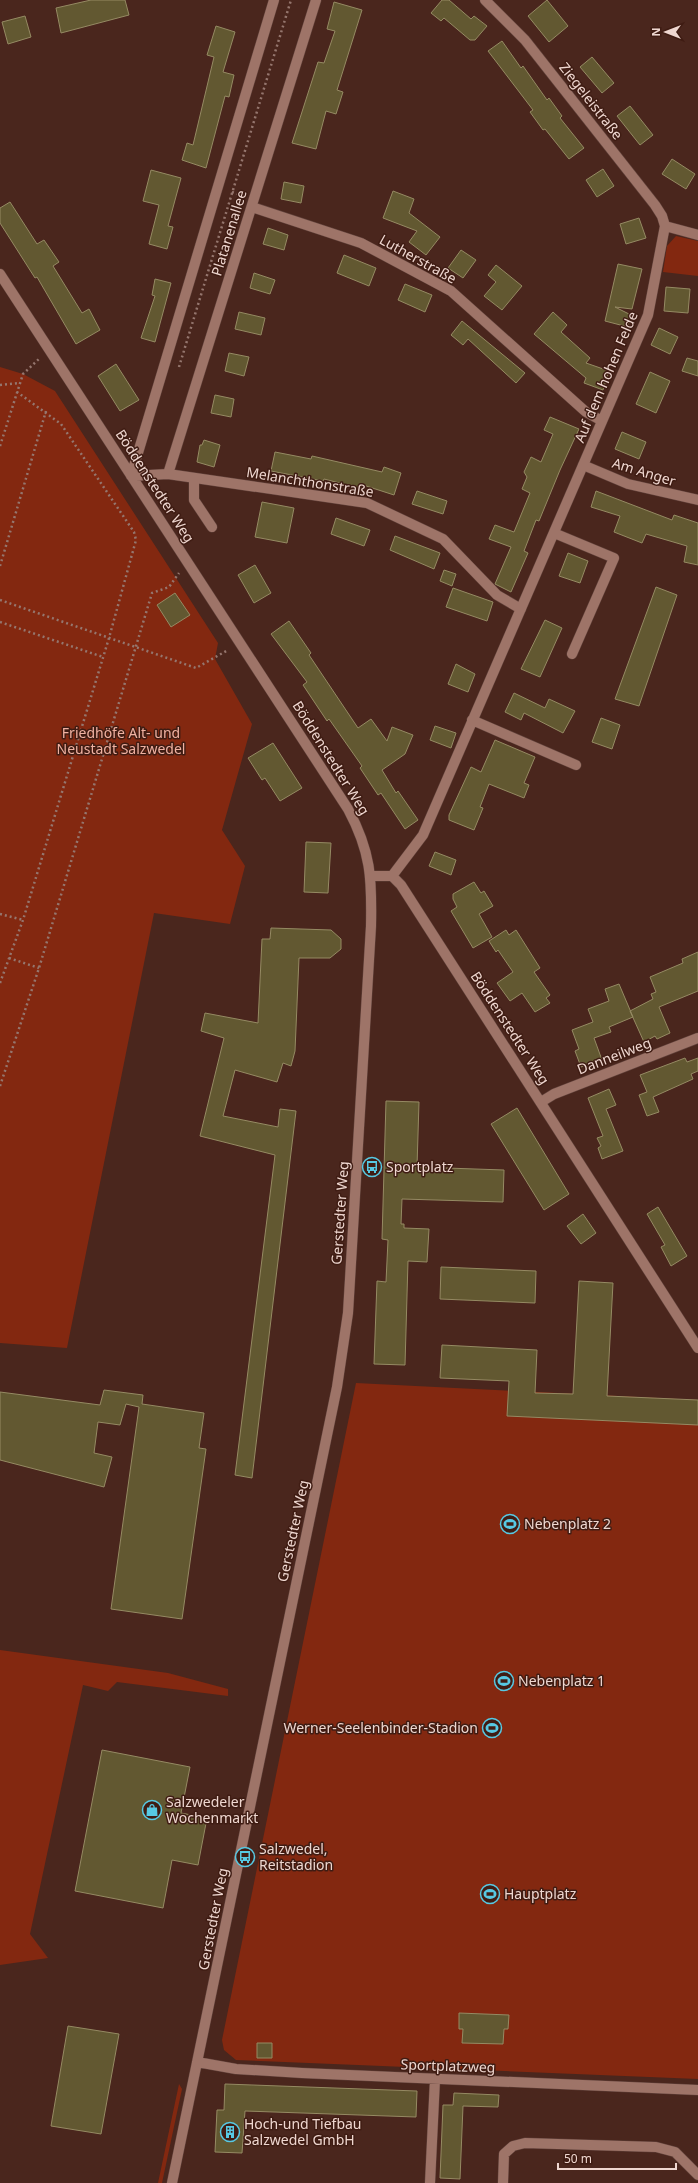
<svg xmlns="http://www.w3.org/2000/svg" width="698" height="2183" font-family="'Noto Sans',sans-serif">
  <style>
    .green { fill: #832810 }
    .building { fill: #625831; stroke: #958a63 }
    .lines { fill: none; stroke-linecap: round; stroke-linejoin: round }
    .minor-casing { stroke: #61423b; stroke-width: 11 }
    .path { stroke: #95766e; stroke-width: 2.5; stroke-dasharray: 2 3; stroke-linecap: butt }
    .minor { stroke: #9e7468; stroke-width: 10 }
    .labels { text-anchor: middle; stroke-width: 3; stroke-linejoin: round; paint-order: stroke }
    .street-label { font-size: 14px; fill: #efd7d0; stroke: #3f1c13 }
    .park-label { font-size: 14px; fill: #f0b1a1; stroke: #3f1c13 }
    .poi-label { font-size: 14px; fill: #efd7d0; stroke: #3f1c13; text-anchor: start }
  </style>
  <rect width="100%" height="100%" fill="#4a261d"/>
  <path class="green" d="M676 236 698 241V276L663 272 667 246Z
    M0 367 23 374 55 391 218 643 215 659 252 724 222 830 245 866 230 924 154 913 67 1348 0 1343Z
    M356 1383 698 1400V2079L236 2060 224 2050 222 2040Z
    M0 1650 168 1673 228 1689V1696L117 1682 108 1691 83 1685 30 1934 48 1958 0 1965Z
    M179 2084 182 2089 162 2183H158Z"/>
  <path class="building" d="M91 0H125L129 15 61 33 56 8Z
    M442 0H449L471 19 474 16 487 26 475 40H470L444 18 441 21 431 13Z
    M547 0 568 26 549 42 528 16Z
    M334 2 362 10 337 90 343 92 336 114 326 111 316 149 292 143 318 62 324 63 335 31 327 29Z
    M25 16 31 37 8 44 2 22Z
    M216 26 235 32 223 72 234 75 229 97 225 96 206 168 182 160 187 143 193 145 214 57 207 55Z
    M502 41 521 68 523 66 547 100 549 98 562 116 560 118 584 148 569 159 545 129 543 130 530 112 533 110 488 51Z
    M592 57 614 83 602 93 580 67Z
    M630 106 653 135 640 145 617 116Z
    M672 159 695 174 686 189 662 174Z
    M603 169 614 186 597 197 586 180Z
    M151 170 181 178 168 226 173 227 167 249 149 244 159 205 143 201Z
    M284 182 304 186 301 203 281 199Z
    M393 191 414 199 409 213 440 237 426 255 409 242 417 231 383 218Z
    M10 202 37 244 44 240 59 262 53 266 82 313 89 309 100 330 76 344 37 277 35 278 0 223V208Z
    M639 218 646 238 626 244 620 224Z
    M268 228 288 235 284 250 263 244Z
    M461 250 476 260 463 278 448 268Z
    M344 255 376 268 369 286 337 273Z
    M618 264 642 269 632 309 615 307 631 315 628 327 605 321Z
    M496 265 522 286 502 310 484 296 496 282 488 275Z
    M254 273 275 280 270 294 250 288Z
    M155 279 171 283 155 342 141 338 155 296 152 295Z
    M405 284 432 295 425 312 398 300Z
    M666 287 690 289 688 313 664 311Z
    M239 312 265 318 261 335 235 329Z
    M553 312 567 325 561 332 590 358 586 363 609 371 603 390 584 383 586 378 534 334Z
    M462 321 525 373 516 383 468 339 463 345 451 335Z
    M659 328 678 337 670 354 651 345Z
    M229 353 249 357 244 376 225 371Z
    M687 358 698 361V376L682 371Z
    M116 364 139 400 120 411 98 376Z
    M650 372 670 381 656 413 636 404Z
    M215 395 234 399 231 417 211 413Z
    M550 417 579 429 560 470 539 521 536 520 524 551 528 553 511 592 495 584 511 547 489 539 495 525 514 532 530 493 522 489 527 477 524 472 531 457 541 462 553 434 544 430Z
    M622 432 646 442 639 459 615 449Z
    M204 440 220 445 214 467 197 462 200 445H202Z
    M275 452 311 459 312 456 382 472 384 467 401 473 394 495 360 484 359 488 324 479 323 481 271 471Z
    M417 491 447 501 443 514 412 504Z
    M596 491 672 520 674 515 698 523V565L684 562 687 546 646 534 642 543 614 532 620 516 591 507Z
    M262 502 294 508 287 543 255 537Z
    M336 518 370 530 364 546 331 534Z
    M395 536 440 553 434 569 390 550Z
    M568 553 588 561 580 583 559 576Z
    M255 565 271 593 254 603 238 575Z
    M444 570 456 574 452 586 440 581Z
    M656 587 677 595 639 706 615 699Z
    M453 588 493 602 487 621 446 607Z
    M175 593 190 615 171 627 157 605Z
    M545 620 562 628 540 677 521 669Z
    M289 621 311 653 309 655 358 728 371 719 387 741 392 727 413 735 405 754 382 770 396 793 398 791 418 820 405 829 381 793 378 795 360 768 362 766 329 719 327 721 303 685 307 682 271 634Z
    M456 664 475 674 468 692 448 684Z
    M514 693 545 708 549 699 575 711 563 733 524 713 521 720 505 712Z
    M601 718 620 725 612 749 592 742Z
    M435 726 456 733 451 748 430 740Z
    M495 740 535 757 524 783 529 785 524 798 489 784 480 807 483 808 474 830 449 820V815L471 767 481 772Z
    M273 743 302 788 280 801 265 778 262 780 248 758Z
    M306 842 331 843 328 893 304 892Z
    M435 852 456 860 451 875 429 866Z
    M474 882 481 893 484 891 493 906 479 914 492 937 473 948 451 911 457 907 453 899V894Z
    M271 928 331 930 341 939V949L330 958H299L295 1051 291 1066 283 1063 277 1082 235 1070 223 1116 278 1127 280 1109 296 1111 252 1478 235 1475 275 1155 200 1136 224 1038 201 1031 205 1013 258 1023 262 939H270Z
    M506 930 509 935 516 930 540 968 534 972 550 995 546 998 550 1003 535 1012 522 993 510 1001 497 983 513 972 498 950 496 952 489 941Z
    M698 952V991L659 1007 670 1033 657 1039 655 1036 644 1042 630 1011 653 999 651 994 656 992 650 977 683 963 682 959Z
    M619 984 633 1017 609 1027 611 1032 594 1038 602 1060 581 1067 575 1051 579 1049 572 1030 593 1022 588 1009 609 1001 605 989Z
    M685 1058 687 1062 698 1058V1071L691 1074 693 1079 653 1097 659 1112 647 1116 639 1095 647 1092 640 1075Z
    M609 1089 616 1105 606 1109 623 1151 602 1159 598 1148 601 1146 597 1138 603 1136 588 1098Z
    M386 1101 419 1102 417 1167 504 1170 503 1202 402 1199 401 1224H404V1228L429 1229 427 1262 408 1261 405 1365 374 1364 377 1281 386 1282 388 1240 382 1239Z
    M517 1108 569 1194 544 1210 491 1124Z
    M658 1207 687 1256 671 1266 661 1247 665 1245 647 1214Z
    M583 1214 596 1233 581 1244 567 1226Z
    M441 1267 536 1271 535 1303 440 1299Z
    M579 1281 613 1283 607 1396 698 1400V1425L507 1416 509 1381 440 1378 442 1345 537 1350 535 1393 573 1394Z
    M104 1390 143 1395 142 1404 204 1413 199 1448 206 1449 182 1619 111 1609 139 1407 126 1404 120 1425 98 1422 94 1453 112 1457 104 1487 0 1460V1392L100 1405Z
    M102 1750 190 1767 181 1813 207 1818 198 1865 172 1860 163 1908 75 1891Z
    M459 2013 509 2015 508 2029H504L503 2044 462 2043 463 2029H459Z
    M68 2026 119 2034 101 2134 51 2126Z
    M257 2043H272V2058H257Z
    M225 2084 417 2091 416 2117 245 2111 242 2153 215 2152 217 2110H224Z
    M454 2093 499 2095 498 2107 463 2106 460 2179 440 2178 443 2105H453Z"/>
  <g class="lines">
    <defs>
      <path id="minor" d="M274 0 131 476 168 474 367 503 443 539 497 595 521 609
        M252 207 361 243 451 291 586 412 602 421
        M665 226 698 235
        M0 274 348 809C371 852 372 878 371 926L348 1313 337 1387 172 2183
        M583 465 628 484 698 500
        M168 474 316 0
        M194 478V500L212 527
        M554 533 614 558 572 654
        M472 720 576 765
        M371 876H392L401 885 698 1348
        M392 876 423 835 648 315 665 226 662 216 655 205 525 40 485 0
        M541 1102 554 1094 698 1038
        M197 2062 236 2069 302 2073 698 2090
        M430 2183 435 2079
        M503 2183 504 2154 513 2146 525 2143 656 2147 675 2152 698 2175"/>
    </defs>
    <use href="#minor" class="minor-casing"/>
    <path class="path" d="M232 192 243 196
      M179 367 291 0
      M0 385 20 383
      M0 446 23 374 40 358
      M0 566 46 411
      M0 600 196 668 228 650
      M0 622 103 657
      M0 914 23 920
      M9 958 39 968
      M0 983 23 920 109 638 136 540 134 532 61 424 17 392
      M0 1086 39 968 152 593 169 587 179 573"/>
    <use href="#minor" class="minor"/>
  </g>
  <defs>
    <symbol id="bus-ring" viewBox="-11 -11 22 22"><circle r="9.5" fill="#3f1c13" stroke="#57c9e3" stroke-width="1.5"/><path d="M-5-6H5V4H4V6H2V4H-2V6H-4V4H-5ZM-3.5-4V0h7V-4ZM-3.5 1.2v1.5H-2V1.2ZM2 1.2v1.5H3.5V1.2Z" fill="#57c9e3"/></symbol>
    <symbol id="stadium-ring" viewBox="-11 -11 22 22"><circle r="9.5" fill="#3f1c13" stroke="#57c9e3" stroke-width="1.5"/><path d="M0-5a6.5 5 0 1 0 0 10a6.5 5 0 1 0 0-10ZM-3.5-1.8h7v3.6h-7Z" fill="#57c9e3"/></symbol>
    <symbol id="shop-ring" viewBox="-11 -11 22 22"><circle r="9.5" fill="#3f1c13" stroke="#57c9e3" stroke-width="1.5"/><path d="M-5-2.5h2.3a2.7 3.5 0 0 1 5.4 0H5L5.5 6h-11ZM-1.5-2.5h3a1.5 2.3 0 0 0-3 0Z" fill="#57c9e3"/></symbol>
    <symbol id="building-ring" viewBox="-11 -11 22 22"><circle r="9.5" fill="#3f1c13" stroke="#57c9e3" stroke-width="1.5"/><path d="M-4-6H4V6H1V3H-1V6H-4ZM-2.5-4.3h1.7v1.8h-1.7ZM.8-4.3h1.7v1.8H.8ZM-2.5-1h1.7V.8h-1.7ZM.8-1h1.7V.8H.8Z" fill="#57c9e3"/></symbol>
  </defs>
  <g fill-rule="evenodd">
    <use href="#bus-ring" x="361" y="1156" width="22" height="22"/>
    <use href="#stadium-ring" x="499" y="1513" width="22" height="22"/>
    <use href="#stadium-ring" x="493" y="1670" width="22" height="22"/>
    <use href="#stadium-ring" x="481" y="1717" width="22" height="22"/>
    <use href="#shop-ring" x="141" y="1799" width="22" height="22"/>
    <use href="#bus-ring" x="234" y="1846" width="22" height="22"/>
    <use href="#stadium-ring" x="479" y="1883" width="22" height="22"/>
    <use href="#building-ring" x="219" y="2121" width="22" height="22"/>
  </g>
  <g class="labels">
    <g class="street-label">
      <text transform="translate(591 101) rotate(52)" y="5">Ziegeleistraße</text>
      <text transform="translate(229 233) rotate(-73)" y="5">Platanenallee</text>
      <text transform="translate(418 259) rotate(29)" y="5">Lutherstraße</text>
      <text transform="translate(606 377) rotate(-67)" y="5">Auf dem hohen Felde</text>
      <text transform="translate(644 472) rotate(17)" y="5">Am Anger</text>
      <text transform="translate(310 482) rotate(9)" y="5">Melanchthonstraße</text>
      <text transform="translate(155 486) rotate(57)" y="5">Böddenstedter Weg</text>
      <text transform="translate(331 758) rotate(58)" y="5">Böddenstedter Weg</text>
      <text transform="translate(510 1028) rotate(57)" y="5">Böddenstedter Weg</text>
      <text transform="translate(614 1056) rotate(-21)" y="5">Danneilweg</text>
      <text transform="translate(340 1213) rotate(-86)" y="5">Gerstedter Weg</text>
      <text transform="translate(293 1531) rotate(-78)" y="5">Gerstedter Weg</text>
      <text transform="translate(213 1919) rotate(-79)" y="5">Gerstedter Weg</text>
      <text transform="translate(448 2066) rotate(2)" y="5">Sportplatzweg</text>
    </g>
    <g class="park-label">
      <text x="121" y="738">Friedhöfe Alt- und<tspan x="121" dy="16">Neustadt Salzwedel</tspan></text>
    </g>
    <g class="poi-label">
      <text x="386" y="1172">Sportplatz</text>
      <text x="524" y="1529">Nebenplatz 2</text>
      <text x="518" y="1686">Nebenplatz 1</text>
      <text x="478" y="1733" text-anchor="end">Werner-Seelenbinder-Stadion</text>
      <text x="166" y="1807">Salzwedeler<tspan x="166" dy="16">Wochenmarkt</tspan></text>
      <text x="259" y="1854">Salzwedel,<tspan x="259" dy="16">Reitstadion</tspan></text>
      <text x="504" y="1899">Hauptplatz</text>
      <text x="244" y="2129">Hoch-und Tiefbau<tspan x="244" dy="16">Salzwedel GmbH</tspan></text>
    </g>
  </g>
  <g transform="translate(666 32) rotate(270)" stroke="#3f1c13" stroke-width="3" paint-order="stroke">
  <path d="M0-3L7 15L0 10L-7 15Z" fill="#efd7d0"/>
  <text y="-6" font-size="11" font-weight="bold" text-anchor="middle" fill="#efd7d0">N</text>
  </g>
  <path d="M558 2163v6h118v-6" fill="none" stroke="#efd7d0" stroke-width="2"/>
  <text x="564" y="2163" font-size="12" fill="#efd7d0" stroke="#3f1c13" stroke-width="3" paint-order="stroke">50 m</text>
</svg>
